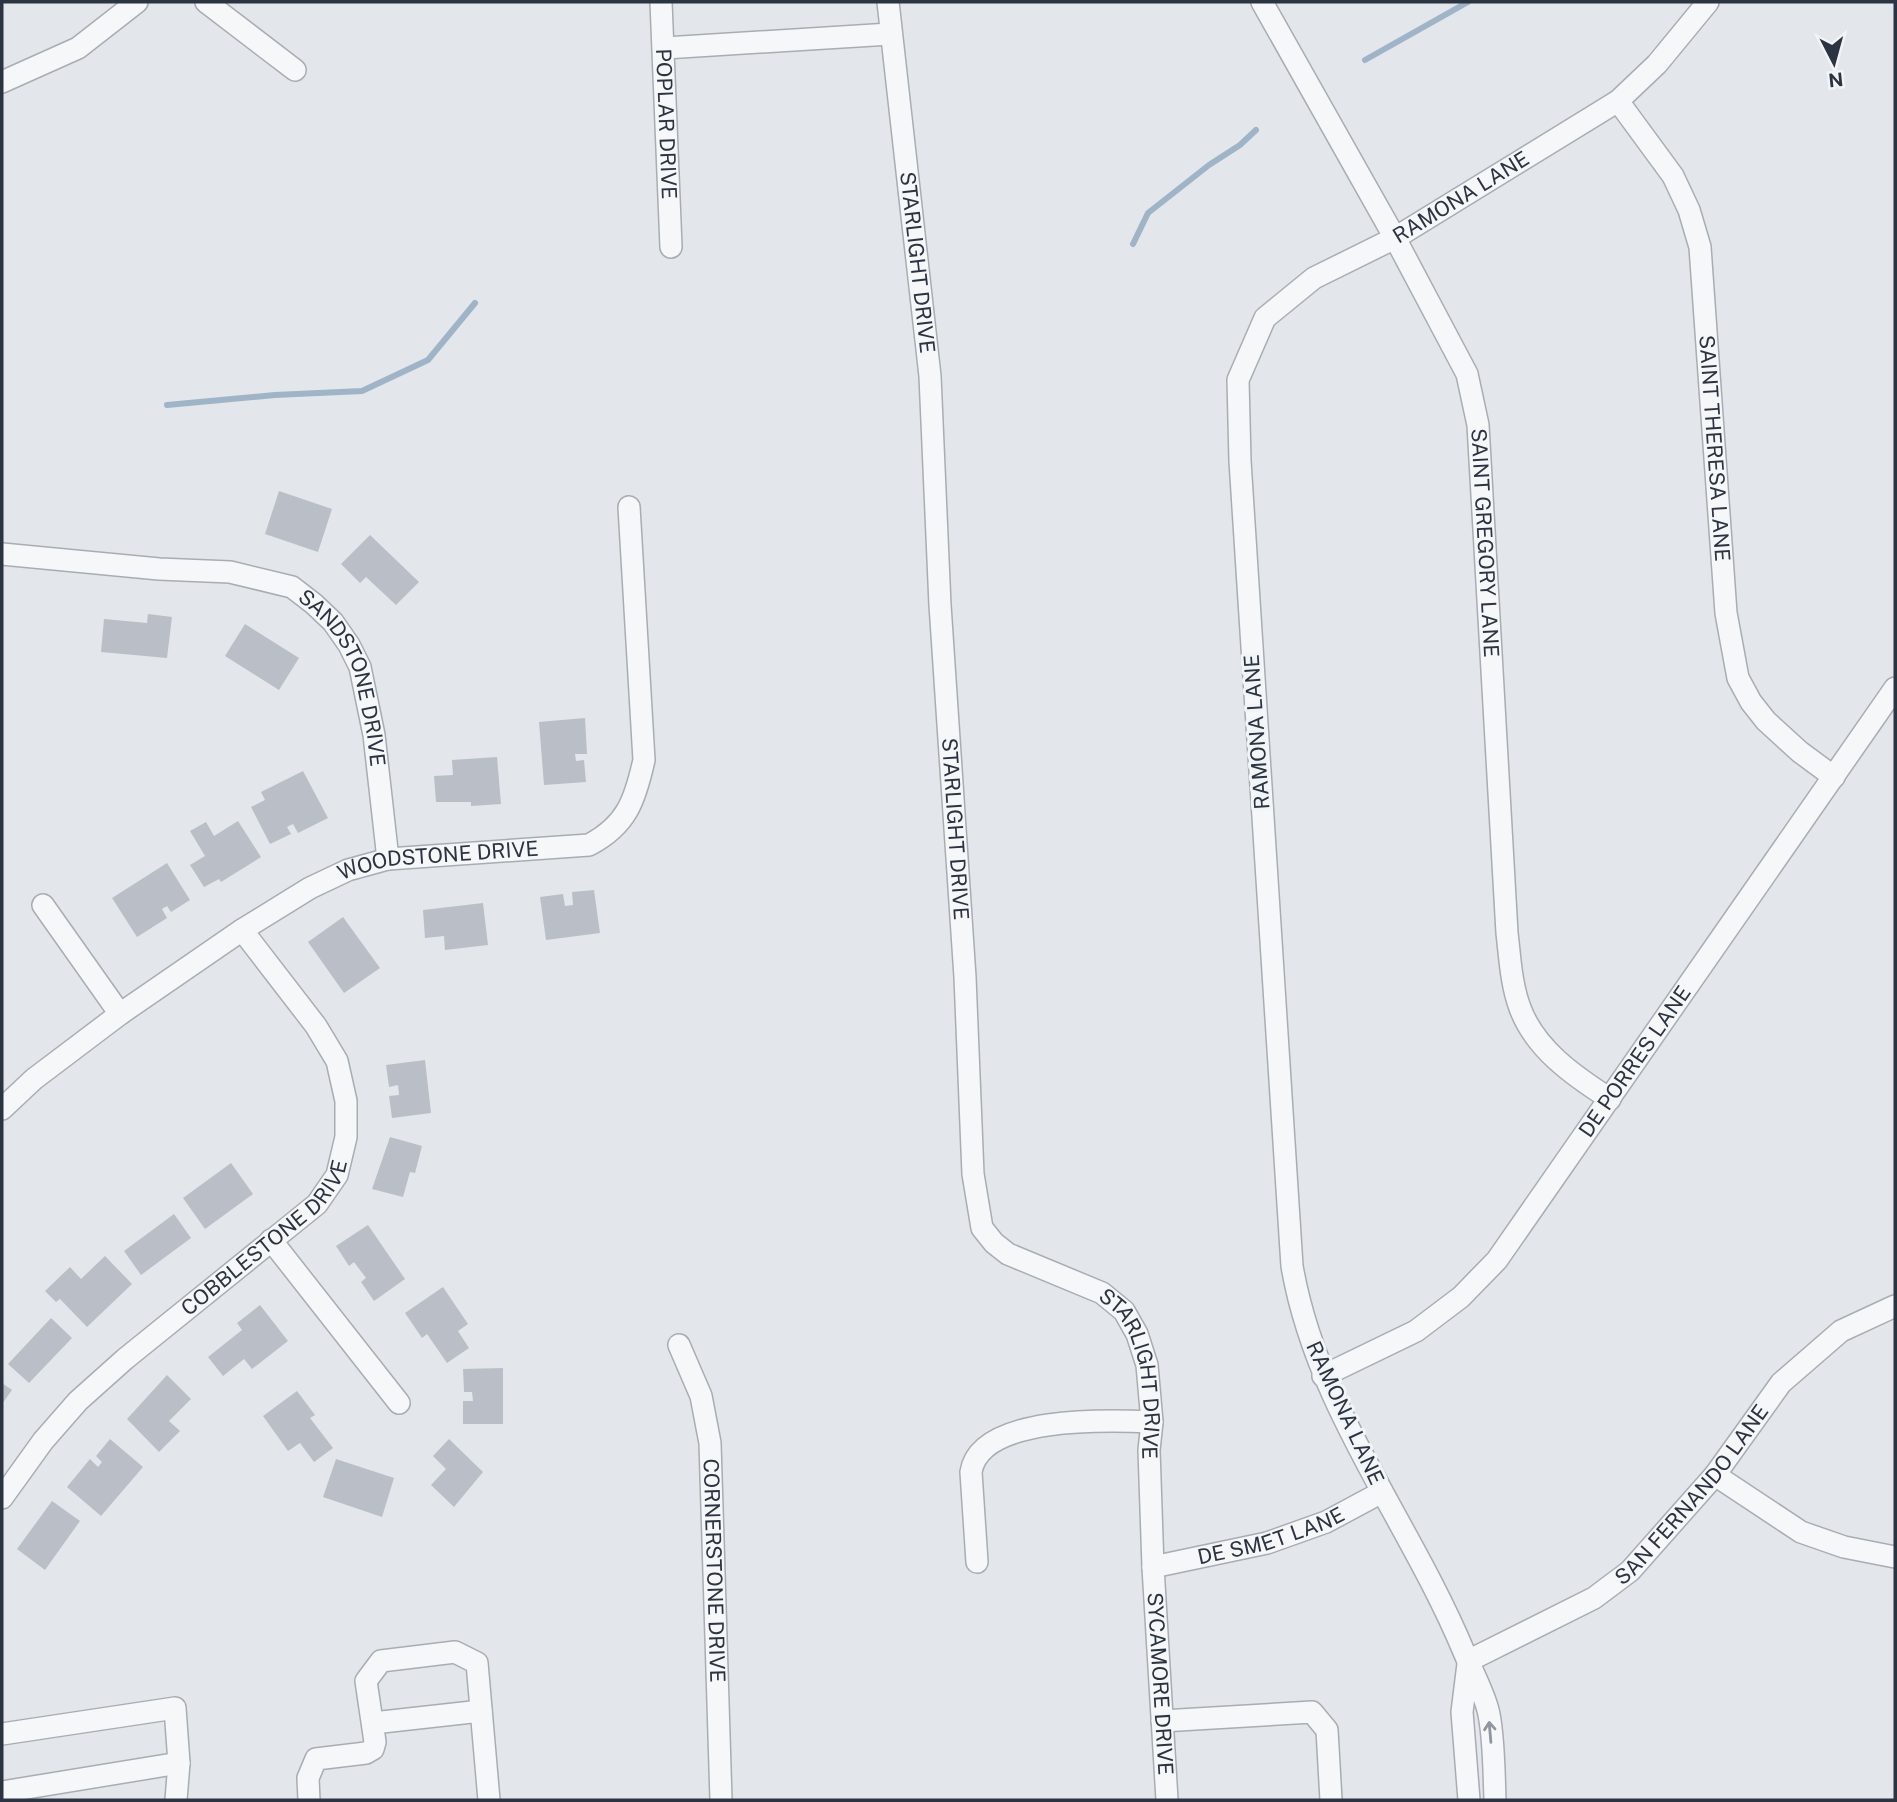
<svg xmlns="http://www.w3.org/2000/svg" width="1897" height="1802" font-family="'Public Sans',sans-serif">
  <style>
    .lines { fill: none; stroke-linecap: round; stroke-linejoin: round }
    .stream { stroke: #a0b4c8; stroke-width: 6 }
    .building { fill: #babfc7 }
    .minor-casing { stroke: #a8adb4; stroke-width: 24 }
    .minor { stroke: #f5f7f9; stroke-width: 21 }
    .oneway { stroke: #90969d }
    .labels { text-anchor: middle; stroke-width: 6; stroke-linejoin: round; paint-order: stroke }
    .street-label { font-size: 21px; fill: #2c3441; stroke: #f2f5f8 }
  </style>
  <rect width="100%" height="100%" fill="#e3e6ea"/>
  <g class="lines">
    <path class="stream" d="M1365 60 1468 2
      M1133 244 1148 213 1209 165 1240 145 1256 130
      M167 405 275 395 362 391 428 360 475 303"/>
  </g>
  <path class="building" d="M279 491 332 509 318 552 265 534Z
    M370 535 419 582 396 605 366 577 360 583 341 564Z
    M148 614 172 617 167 658 101 652 104 619 147 623Z
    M245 624 299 658 279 690 225 656Z
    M585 718 587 754H575L576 761 584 760 586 782 544 785 539 722Z
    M497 757 501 804 471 806V802H436L434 776 453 775 452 760Z
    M303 771 328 818 298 833 293 824 287 827 291 834 270 844 251 807 265 800 261 792Z
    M238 821 261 857 221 882 219 879 204 887 190 865 205 856 190 831 206 822 214 836Z
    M167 863 190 900 171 912 167 906 162 909 167 918 137 937 112 898Z
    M594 890 600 933 546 940 540 897 563 894 565 906 573 905 572 892Z
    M483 903 488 945 445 950 444 936 425 938 423 910Z
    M343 917 380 968 344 993 308 942Z
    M425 1060 431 1113 392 1118 389 1096 399 1095 398 1085 389 1087 386 1065Z
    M390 1137 422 1146 415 1173 410 1172 403 1197 372 1189Z
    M231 1163 253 1194 205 1229 183 1198Z
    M174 1214 191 1238 141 1275 124 1251Z
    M368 1225 405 1279 374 1301 361 1282 366 1278 354 1262 349 1266 336 1246Z
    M105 1256 132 1284 87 1327 60 1299 56 1302 45 1291 70 1267 81 1279Z
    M443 1287 468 1324 458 1331 469 1348 447 1363 427 1334 422 1338 405 1313Z
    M260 1305 288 1341 252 1369 244 1359 223 1376 208 1357 242 1330 237 1323Z
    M51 1318 72 1338 29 1383 8 1364Z
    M503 1368V1424H463V1401H473L472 1392H464L463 1369Z
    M167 1375 191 1399 169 1421 180 1431 159 1452 127 1419Z
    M2 1383 12 1390 2 1404Z
    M297 1391 315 1415 310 1418 333 1448 314 1462 300 1443 288 1451 263 1416Z
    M110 1439 143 1467 101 1516 67 1487 90 1459 98 1467 102 1462 96 1456Z
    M449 1439 483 1472 454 1507 431 1485 446 1469 433 1456Z
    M336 1459 394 1478 382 1517 323 1497Z
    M52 1501 80 1521 45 1570 17 1549Z"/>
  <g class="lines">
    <defs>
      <g id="minor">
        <path d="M206 2 295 70"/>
        <path id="s1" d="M661 2 671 247"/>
        <path id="s2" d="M888 2 930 376 940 605 965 977 973 1174 982 1228 994 1243 1008 1254 1102 1293 1124 1311 1137 1334 1147 1365 1152 1422 1149 1450 1153 1567 1167 1800"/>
        <path id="s3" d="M1262 2 1395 238 1467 374 1478 425 1507 933C1510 958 1511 984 1520 1008 1535 1049 1574 1076 1610 1099"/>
        <path d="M665 48 890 34"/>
        <path d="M2 82 78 48 137 2"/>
        <path id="s4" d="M1618 101 1673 176 1689 210 1700 247 1726 613 1738 678 1751 702 1766 721 1800 752 1834 777"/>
        <path id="s5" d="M2 554 159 569 230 572 292 587 314 604 333 622 349 645 360 667 374 735 388 859"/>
        <path d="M43 905 120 1014"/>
        <path id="s6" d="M2 1109 34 1079 120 1014 242 930 310 888 348 870 388 859 589 845C627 825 635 800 644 760L629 507"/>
        <path d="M271 1240 399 1403"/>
        <path id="s7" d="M679 1345 701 1396 710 1443 721 1800"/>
        <path id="s8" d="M1323 1376 1416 1331 1461 1297 1497 1260 1895 688"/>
        <path d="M1715 1475 1801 1532 1844 1547 1895 1557"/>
        <path id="s9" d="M2 1498 43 1441 78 1401 125 1359 317 1204 337 1175 346 1137V1101L337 1061 316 1026 242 930"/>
        <path d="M977 1562 971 1472C980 1415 1109 1420 1152 1422"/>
        <path id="s10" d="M1153 1567 1267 1543 1326 1522 1382 1492"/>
        <path id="s11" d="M1468 1661 1594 1598 1630 1571 1715 1475 1781 1383 1841 1331 1895 1306"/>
        <path d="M1468 1664 1462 1712 1469 1800"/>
        <path d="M1162 1721 1312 1712 1327 1730 1331 1800"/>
        <path d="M373 1723 481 1711"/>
        <path d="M2 1734 175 1708 179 1763 176 1800"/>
        <path d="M2 1792 179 1763"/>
        <path d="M309 1800 308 1778 316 1759 366 1753 373 1749 375 1742 366 1681 381 1661 455 1652 477 1663 489 1800"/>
        <path id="s12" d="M1495 1800C1494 1775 1494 1733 1488 1710 1483 1691 1472 1671 1464 1652 1410 1522 1316 1407 1292 1266L1240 461 1238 380 1265 318 1314 278 1395 238 1618 101 1657 64 1708 2"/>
      </g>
    </defs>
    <use href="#minor" class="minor-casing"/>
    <use href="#minor" class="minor"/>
  </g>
  <defs><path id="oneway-shaft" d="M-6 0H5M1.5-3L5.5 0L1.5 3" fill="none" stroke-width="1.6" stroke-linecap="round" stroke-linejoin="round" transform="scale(1.75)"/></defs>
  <use class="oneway" href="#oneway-shaft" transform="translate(1490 1732) rotate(-95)"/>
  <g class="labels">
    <g class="street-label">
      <text dy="7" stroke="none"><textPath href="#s1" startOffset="122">POPLAR DRIVE</textPath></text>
      <text dy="7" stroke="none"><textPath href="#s12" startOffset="1764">RAMONA LANE</textPath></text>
      <text dy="7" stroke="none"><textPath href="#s2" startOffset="262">STARLIGHT DRIVE</textPath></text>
      <text dy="7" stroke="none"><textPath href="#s4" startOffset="371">SAINT THERESA LANE</textPath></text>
      <text dy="7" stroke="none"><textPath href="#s3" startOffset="595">SAINT GREGORY LANE</textPath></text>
      <text dy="7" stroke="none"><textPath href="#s5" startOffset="402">SANDSTONE DRIVE</textPath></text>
      <text transform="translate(1257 732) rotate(-94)" y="7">RAMONA LANE</text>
      <text dy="7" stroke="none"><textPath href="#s2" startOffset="830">STARLIGHT DRIVE</textPath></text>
      <text dy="7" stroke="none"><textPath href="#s6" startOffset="513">WOODSTONE DRIVE</textPath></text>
      <text dy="7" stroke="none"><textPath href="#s8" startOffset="453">DE PORRES LANE</textPath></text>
      <text dy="7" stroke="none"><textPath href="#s9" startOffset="373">COBBLESTONE DRIVE</textPath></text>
      <text dy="7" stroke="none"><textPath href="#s2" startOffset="1460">STARLIGHT DRIVE</textPath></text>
      <text transform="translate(1345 1413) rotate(65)" y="7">RAMONA LANE</text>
      <text dy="7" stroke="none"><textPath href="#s11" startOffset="284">SAN FERNANDO LANE</textPath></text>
      <text dy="7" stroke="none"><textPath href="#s10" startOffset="122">DE SMET LANE</textPath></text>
      <text dy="7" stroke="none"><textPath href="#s7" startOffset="231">CORNERSTONE DRIVE</textPath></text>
      <text dy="7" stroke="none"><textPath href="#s2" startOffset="1776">SYCAMORE DRIVE</textPath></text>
    </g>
  </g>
  <rect width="1897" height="1802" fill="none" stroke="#2c3441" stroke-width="7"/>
  <g transform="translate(1834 63) rotate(174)" stroke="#f2f5f8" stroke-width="5" paint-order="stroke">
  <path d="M0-5L12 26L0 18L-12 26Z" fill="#2c3441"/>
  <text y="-10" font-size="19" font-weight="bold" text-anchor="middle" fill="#2c3441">N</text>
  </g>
</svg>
